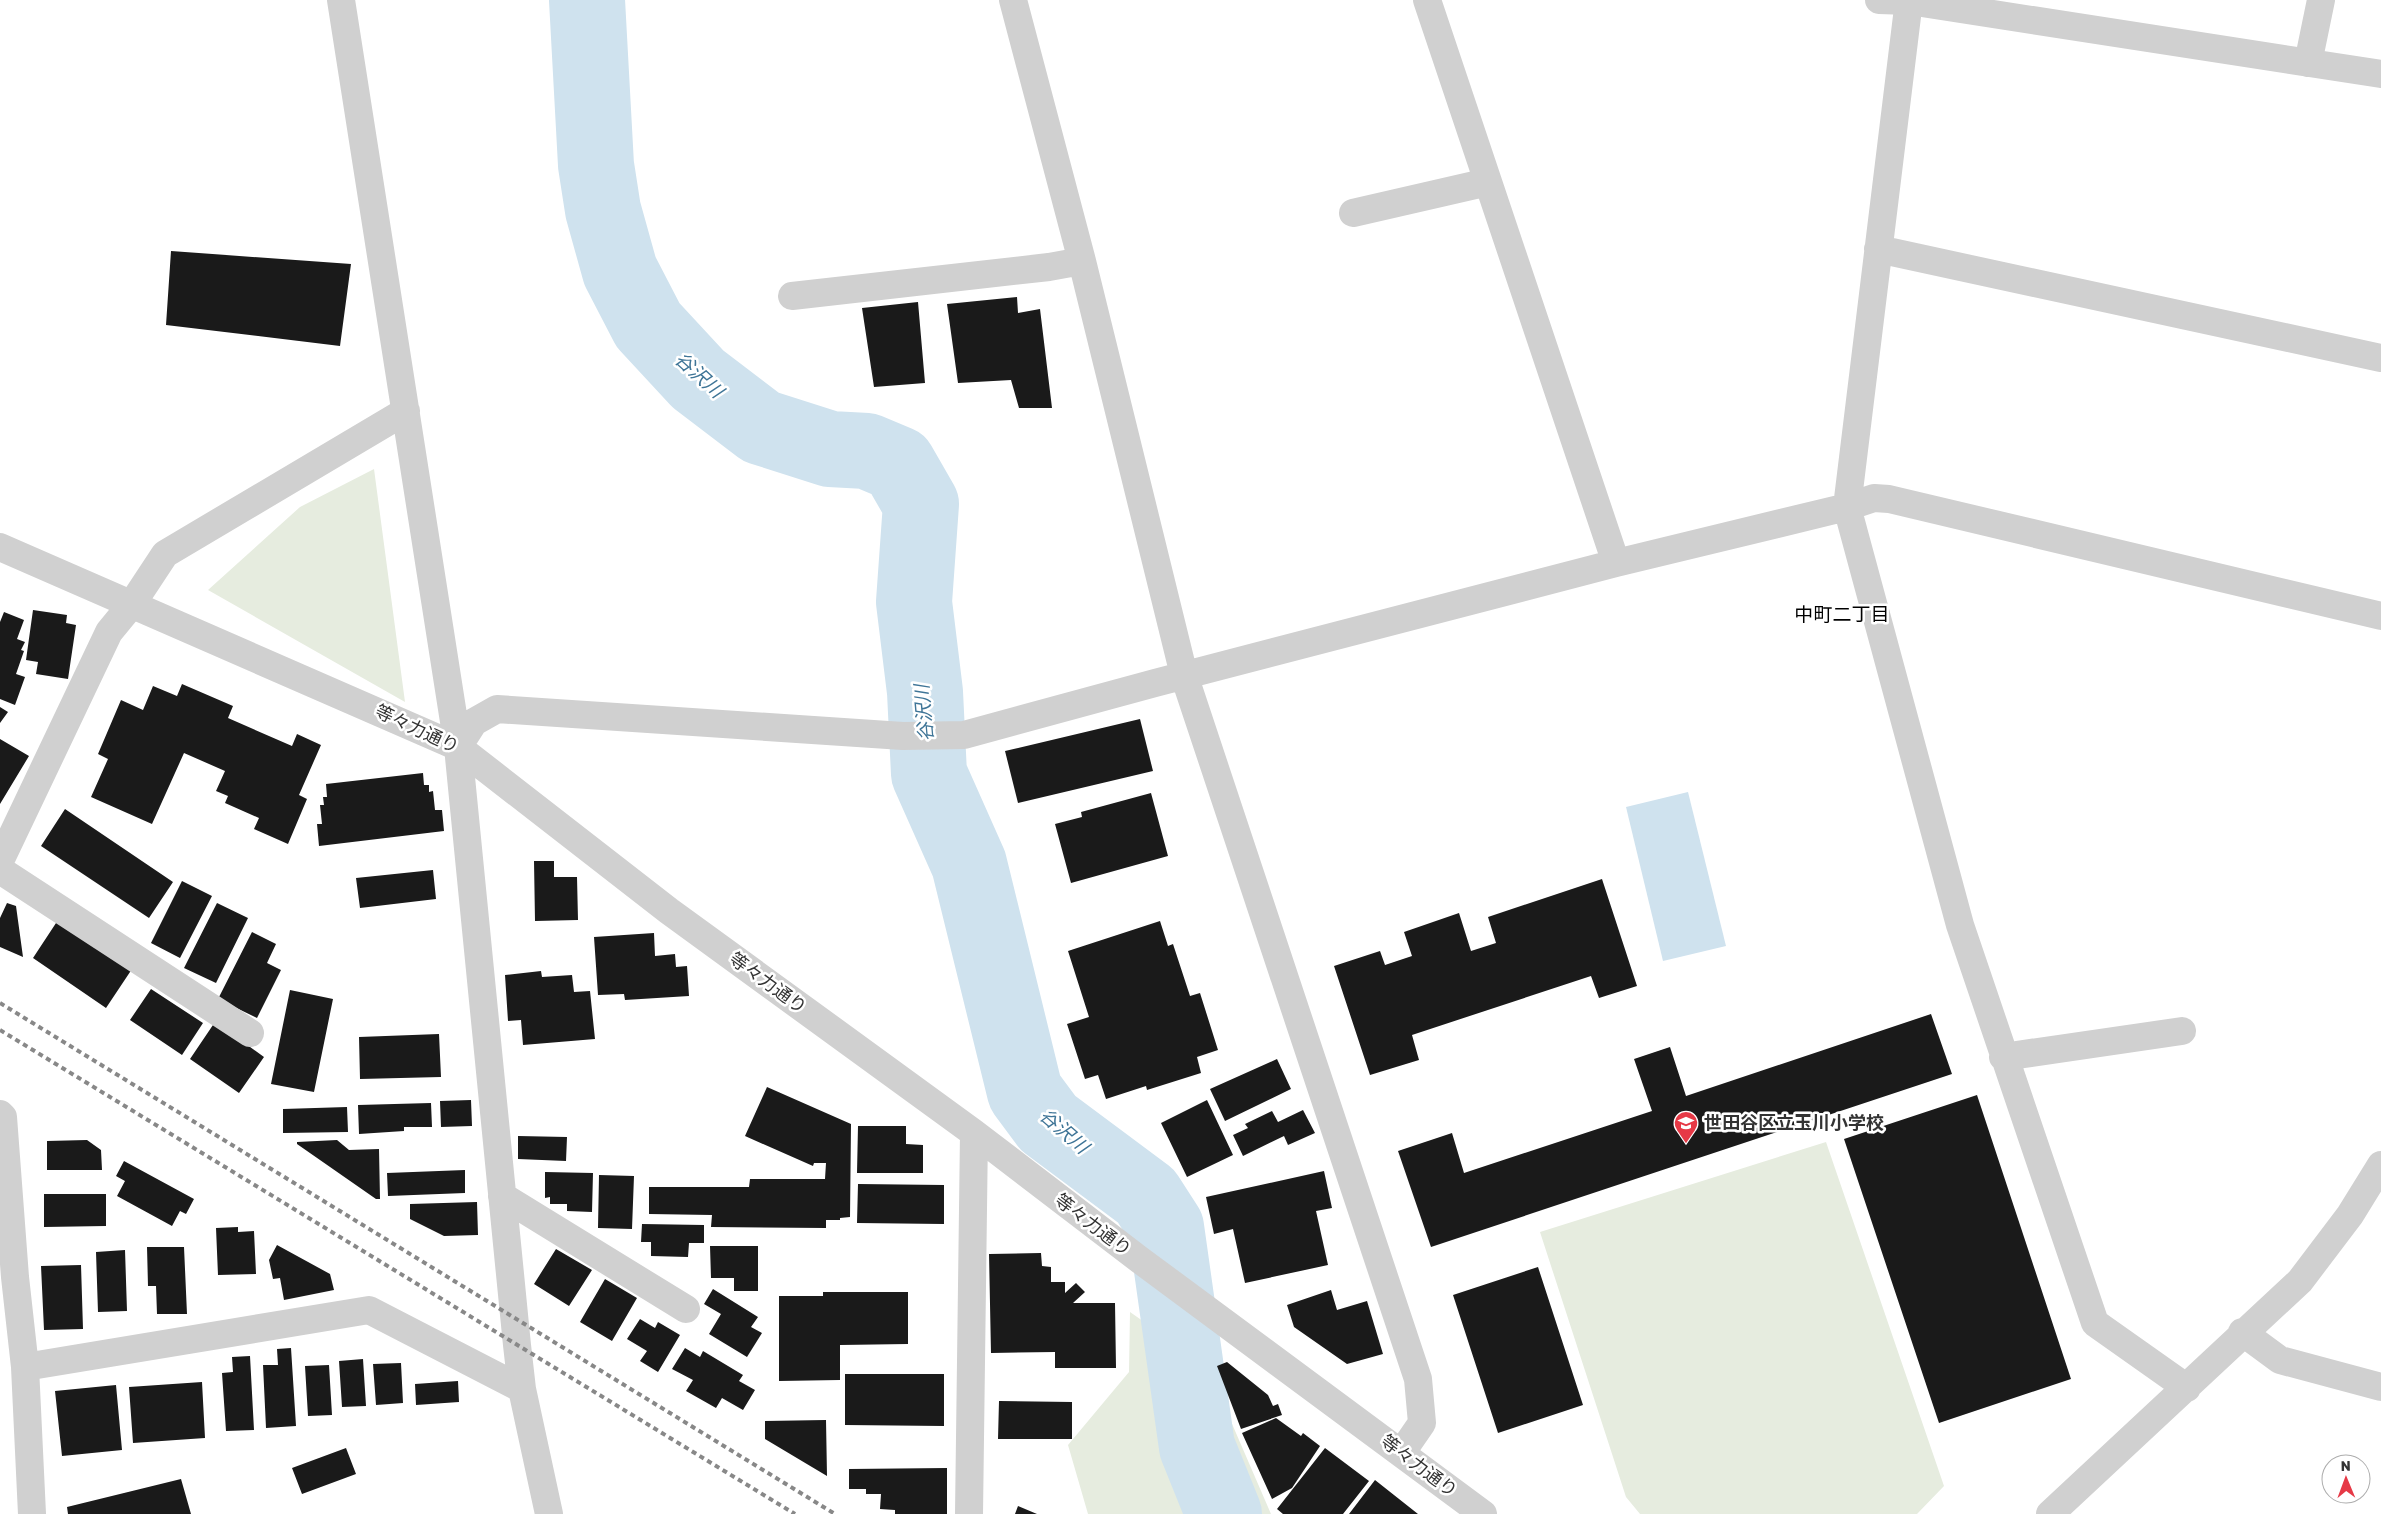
<svg xmlns="http://www.w3.org/2000/svg" width="2381" height="1514" font-family="Rubik,'Noto Sans JP',sans-serif">
	<rect width="100%" height="100%" fill="#fff"/>
	<path fill="#e6ecdf" d="M374,469l31,233 -197,-112 92,-83z
		M1826,1142l118,344 -27,28h-277l-14,-17 -86,-265z
		M1130,1312l77,54 64,148h-183l-20,-69 61,-73z"/>
	<path fill="#cfe2ee" d="M1688,792l38,154 -63,15 -37,-154z"/>
	<g fill="none" stroke-linecap="round" stroke-linejoin="round">
		<path stroke="#cfe2ee" stroke-width="76" d="M587,0l9,165 7,45 17,61 28,54 50,54 63,48 69,22 37,2 31,13 23,40 -7,98 11,90 4,82 40,90 56,228 23,31 98,73 20,31 31,220 27,67"/>
	</g>
	<path fill="#1a1a1a" d="M171,251l180,13 -11,82 -174,-21z
		M1017,297l1,16 22,-4 12,99h-33l-8,-28 -53,3 -11,-79z
		M918,302l7,81 -51,4 -12,-79z
		M33,610l34,5 -1,8 10,2 -8,54 -32,-5 2,-12 -12,-2z
		M4,612l20,8 -7,19 8,3 -4,8 3,1 -8,23 9,3 -10,28 -15,-6v-77z
		M182,684l51,22 -5,12 64,28 5,-12 24,11 -22,50 8,4 -19,45 -34,-15 5,-11 -34,-15 3,-7 -12,-5 9,-20 -41,-18 -32,71 -61,-27 17,-38 -10,-5 23,-54 22,10 10,-24 24,10z
		M0,707l8,5 -8,11z
		M1140,719l13,52 -135,32 -13,-52z
		M0,739l29,17 -29,48z
		M423,773l1,12h5v7l4,-1 2,19h7l2,21 -125,15 -2,-22h5l-2,-19h4l-1,-8h4l-1,-13z
		M1151,793l17,63 -97,27 -16,-59 27,-7 -1,-5z
		M65,809l108,73 -24,36 -108,-72z
		M534,861h20v16h23l1,43 -43,1z
		M433,870l3,29 -76,9 -4,-30z
		M1602,879l35,107 -38,12 -8,-22 -179,59 7,25 -49,15 -36,-109 46,-15 5,14 27,-9 -8,-24 55,-19 12,38 25,-8 -8,-26z
		M182,881l30,15 -32,62 -29,-15z
		M7,903l9,3 7,51 -23,-10v-29z
		M217,903l31,15 -32,65 -32,-15z
		M58,920l74,49 -26,39 -73,-50z
		M1160,921l8,25 5,-2 17,52 10,-3 18,57 -21,7 4,16 -54,17 -1,-4 -40,13 -8,-24 -13,4 -18,-55 22,-7 -21,-66z
		M252,932l24,12 -9,19 14,7 -24,48 -39,-19z
		M654,933l1,23 20,-2 1,13 11,-1 2,30 -64,4 -1,-6 -26,1 -4,-58z
		M541,971l1,6 30,-2 2,17 16,-1 5,48 -72,6 -2,-25 -13,1 -3,-46z
		M151,989l52,34 -21,32 -52,-35z
		M290,990l43,9 -19,93 -43,-8z
		M1931,1014l21,60 -521,173 -33,-96 54,-18 12,40 188,-62 -18,-52 36,-12 16,49z
		M215,1022l49,35 -25,36 -49,-34z
		M439,1034l2,43 -81,2 -1,-42z
		M1277,1059l14,30 -66,32 -15,-32z
		M767,1087l84,37 -1,93 -10,1v2h-14v8l-115,-1 1,-12 -63,-1v-27h100l1,-8h75l1,-16h-12l-1,3 -68,-30z
		M1977,1095l94,284 -132,44 -95,-284z
		M471,1100l1,26 -31,1 -1,-26z
		M1207,1100l26,55 -46,22 -26,-54z
		M431,1103l1,24h-28v4l-45,3 -1,-29z
		M347,1107l1,25 -65,1v-24z
		M1303,1110l12,23 -27,12 -4,-9 -41,20 -10,-21 15,-7 -3,-4 27,-13 6,11z
		M858,1126h48v18l17,1v28h-66z
		M518,1136l49,1 -1,24 -48,-2z
		M87,1140l14,10 1,20h-55v-29z
		M337,1140l12,10 30,-1 1,50h-4l-79,-55v-2z
		M124,1161l70,38 -8,15 -6,-3 -8,15 -55,-30 8,-15 -9,-5z
		M465,1170v23l-77,3 -1,-23z
		M1324,1171l8,37 -16,3 12,54 -83,18 -12,-54 -19,5 -8,-37z
		M545,1172l48,1 -1,39 -25,-1v-7h-17v-7l-5,1z
		M599,1175l35,1 -2,53 -34,-1z
		M858,1184l86,1v39l-87,-1z
		M44,1194h62v32l-62,1z
		M477,1202l1,33 -34,1 -34,-17v-15z
		M642,1224l62,1v18h-15l-1,14 -37,-1v-14h-10z
		M238,1227v5l16,-1 2,43 -38,1 -2,-47z
		M277,1245l53,29 4,16 -50,10 -4,-22 -7,1 -4,-19z
		M710,1246h48v45h-24v-13h-23z
		M147,1247h37l3,67h-30l-1,-28h-8z
		M556,1249l36,21 -23,36 -35,-22z
		M125,1250l2,61 -29,1 -2,-60z
		M1041,1253l1,13 9,1v15h14v11l11,-10 9,9 -12,11h42l1,65h-61v-16l-64,1 -2,-99z
		M81,1265l2,64 -39,1 -3,-64z
		M1538,1267l45,138 -85,28 -45,-138z
		M605,1279l32,19 -25,43 -32,-19z
		M713,1289l45,28 -7,10 11,6 -15,24 -38,-23 12,-20 -17,-10z
		M1331,1290l6,20 30,-9 16,53 -36,10 -53,-37 -7,-22z
		M823,1292h85v52l-68,1v35l-61,1v-85h44z
		M640,1319l15,9 3,-6 22,13 -22,37 -18,-11 7,-10 -20,-12z
		M291,1348l5,78 -30,2 -3,-63h15l-1,-16z
		M685,1348l15,9 3,-6 40,24 -4,6 16,9 -12,20 -21,-12 -6,10 -30,-17 7,-11 -21,-11z
		M250,1356l4,74 -28,1 -4,-58 11,-1 -1,-15z
		M363,1359l3,47 -24,1 -3,-46z
		M1227,1362l41,33 5,11 5,-2 4,11 -41,14 -24,-63z
		M401,1363l2,40 -27,2 -3,-41z
		M329,1365l3,50 -24,1 -3,-50z
		M845,1374h99v52l-99,-1z
		M458,1381l1,21 -43,3 -1,-21z
		M202,1382l3,56 -72,5 -4,-56z
		M116,1385l6,65 -60,6 -7,-65z
		M999,1401l73,1v37h-74z
		M1276,1418l25,18 2,-3 17,13 -28,42 -20,11 -30,-66z
		M826,1420l1,56 -62,-37v-18z
		M346,1448l10,26 -54,20 -10,-26z
		M1325,1448l44,33 -26,33h-60l-6,-5z
		M947,1468v46h-52v-4l-15,-1 1,-15h-15v-5h-17v-20z
		M181,1479l10,35h-123l-1,-7z
		M1375,1480l43,34h-69z
		M1018,1506l19,8h-22z"/>
	<g fill="none" stroke-linecap="round" stroke-linejoin="round">
		<path stroke="#d0d0d0" stroke-width="28" d="M341,0l117,747 59,598 5,44 27,125
			M1013,0l69,261 102,414 234,704 4,44 -20,29
			M1427,0l189,563
			M1879,0l30,1 472,73
			M1909,0l-62,507 113,418 135,398 92,65
			M2308,63l13,-63
			M1353,213l135,-31
			M1878,249l503,109
			M792,296l257,-29 33,-6
			M0,547l458,200 211,164 305,222 166,127 343,254
			M458,747l16,-25 23,-13 406,27 61,-1 191,-52 461,-120 231,-56 27,-9 15,1 492,117
			M0,861l109,-229 23,-28 33,-50 241,-143
			M0,870l250,163
			M2003,1057l179,-26
			M0,1114l3,3 12,160 10,90 7,147
			M502,1196l184,113
			M2242,1332l38,28 101,27
			M25,1367l344,-57 153,79
			M969,1514l5,-381
			M2050,1514l250,-233 50,-66 31,-50"/>
		<path stroke="#888" stroke-width="4" stroke-dasharray="5 4" stroke-linecap="butt" d="M0,1003l835,511
			M0,1030l795,484"/>
	</g>
	<defs>
		<g id="school-pin" transform="scale(1.25)"><path d="M0 17L-7.5 6A9.5 9.5 0 1 1 7.5 6Z" fill="#e63946" stroke="#fff"/><path d="M0-5L7-2L0 1L-7-2ZM-4 1L0 2.5L4 1V4Q0 6-4 4Z" fill="#fff"/></g>
	</defs>
	<g fill-rule="evenodd">
		<use href="#school-pin" x="1686" y="1123"/>
	</g>
	<g text-anchor="middle" dominant-baseline="central" stroke-width="5" stroke-linejoin="round" paint-order="stroke">
		<g font-size="18" fill="#333" stroke="#fff">
			<text transform="translate(417 729) rotate(25)">等々力通り</text>
			<text transform="translate(768 983) rotate(36)">等々力通り</text>
			<text transform="translate(1093 1225) rotate(37)">等々力通り</text>
			<text transform="translate(1419 1466) rotate(37)">等々力通り</text>
		</g>
		<g font-size="18" font-weight="bold" fill="#333" stroke="#fff" text-anchor="start">
			<text x="1704" y="1123">世田谷区立玉川小学校</text>
		</g>
		<g font-size="19" font-style="italic" fill="#3f7597" stroke="#fff">
			<text transform="translate(699 375) rotate(42)">谷沢川</text>
			<text transform="translate(924 713) rotate(-95)">谷沢川</text>
			<text transform="translate(1064 1131) rotate(41)">谷沢川</text>
		</g>
		<g font-size="19" fill="#000" stroke="#fff">
			<text x="1842" y="614">中町二丁目</text>
		</g>
	</g>
	<g transform="translate(2346 1479) rotate(359)"><circle r="24" fill="#ffffff" stroke="#adadad"/>
	<path d="M0-4L9 19L0 12L-9 19Z" fill="#e63946"/>
	<text y="-8" font-size="14" font-weight="bold" text-anchor="middle" fill="#333333">N</text>
	</g>
</svg>
